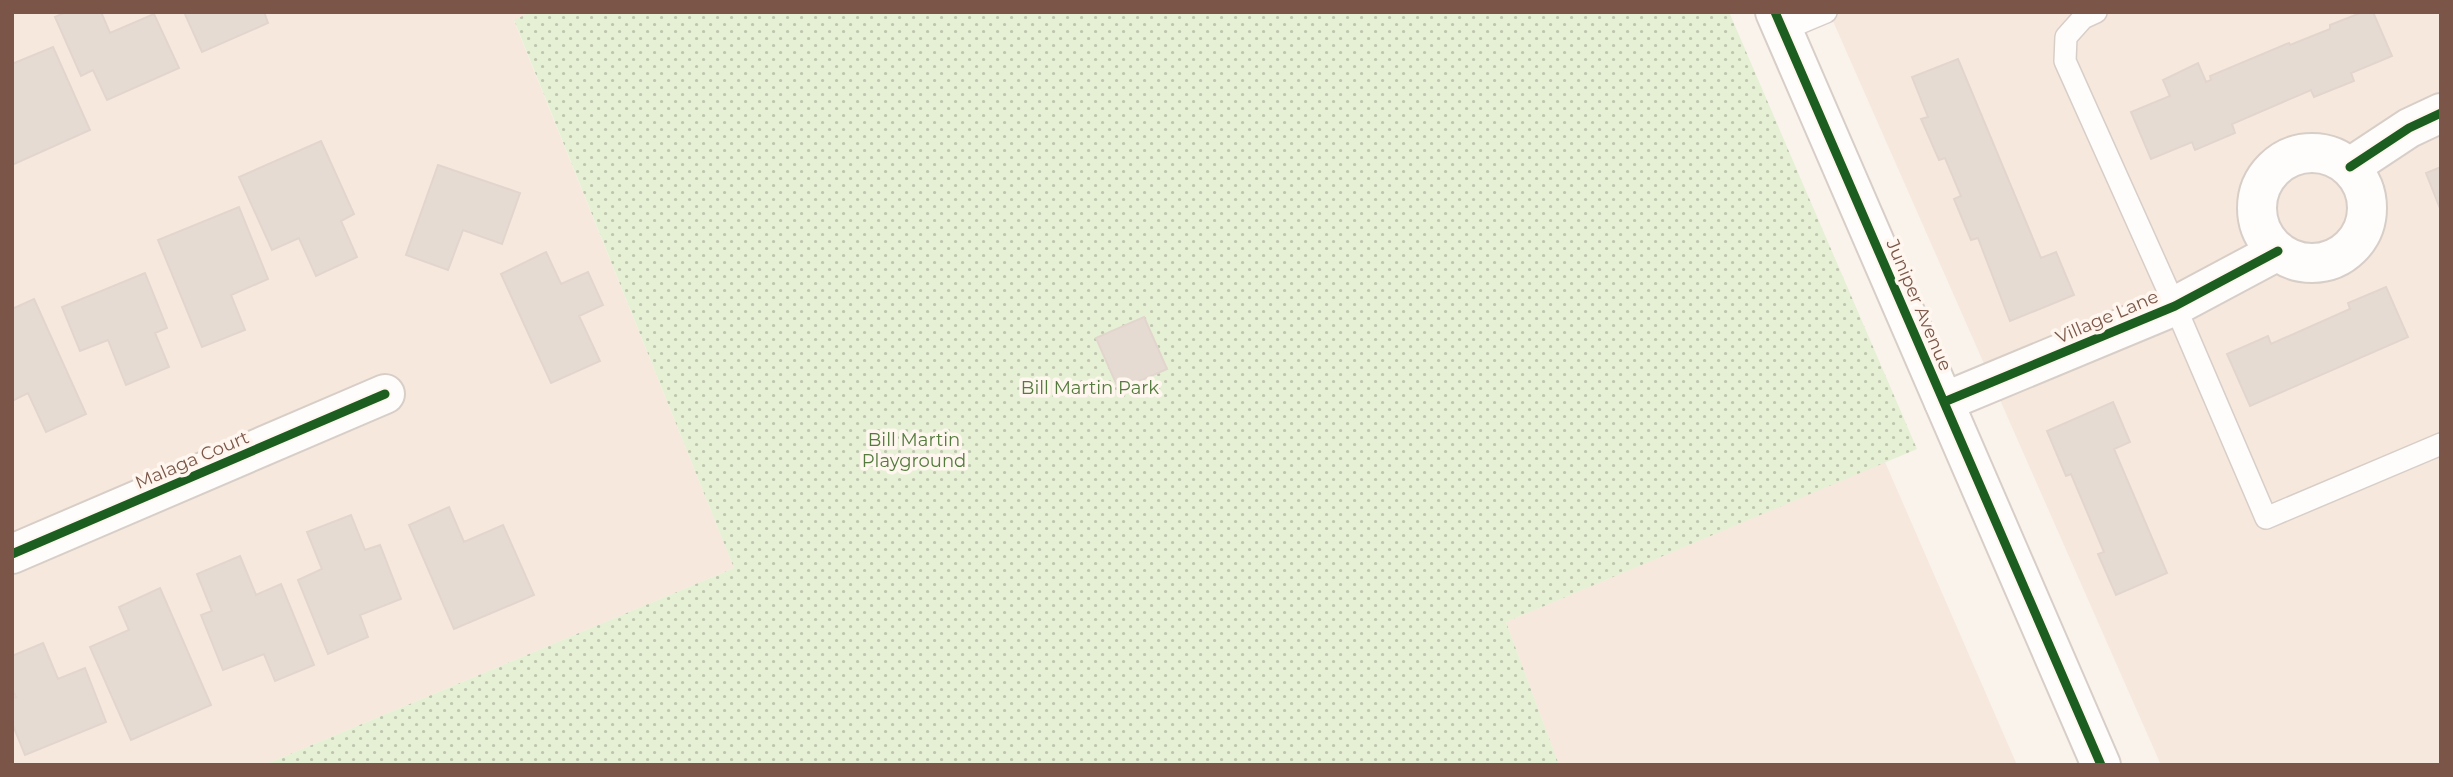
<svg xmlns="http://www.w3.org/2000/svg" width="2453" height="777" font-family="Montserrat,sans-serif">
	<defs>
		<pattern id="park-dots" width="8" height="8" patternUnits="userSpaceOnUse" patternTransform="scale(1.75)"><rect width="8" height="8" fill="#e6f0d5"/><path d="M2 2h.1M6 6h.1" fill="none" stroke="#bfc5af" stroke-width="1.8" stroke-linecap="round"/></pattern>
	</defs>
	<rect width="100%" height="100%" fill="#f9f3ec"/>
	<path fill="#f6e8dc" d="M12,12h519l-17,9 220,547 -470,197h-252z
		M1829,12h612v753h-280z
		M1885,462l132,303h-458l-53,-143z"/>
	<path fill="url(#park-dots)" d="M531,12h1198l188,437 -411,173 53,143h-1295l470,-197 -220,-548z"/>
	<path fill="#e6dbd3" stroke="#e2d5cd" stroke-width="2" d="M66,12h35l9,21 44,-19 25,54 -72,32 -14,-30 -12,6 -26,-59z
		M184,12h80l4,11 -66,29z
		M2363,12h10l19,44 -41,17 3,8 -40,16 -3,-7 -79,34 3,9 -40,17 -3,-8 -41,17 -20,-47 39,-16 -7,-16 35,-17 8,19 5,-2 -1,-4 79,-33 1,2 40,-16v-4z
		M53,47l37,83 -78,35v-101z
		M1958,59l83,199 15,-6 18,43 -64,26 -32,-83 -7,2 -17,-41 7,-3 -16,-38 -6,2 -18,-41 7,-2 -16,-40z
		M321,141l33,73 -13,7 16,36 -41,19 -17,-38 -27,12 -33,-73z
		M438,165l82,28 -18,51 -39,-14 -15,40 -42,-15z
		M2441,167v44l-15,-38z
		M239,207l29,72 -37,16 14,35 -43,17 -44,-107z
		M546,252l15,32 27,-12 15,33 -24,11 21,45 -49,22 -50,-109z
		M145,273l22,55 -12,5 14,34 -43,18 -18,-45 -28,11 -18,-44z
		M2386,287l22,50 -158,69 -23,-52 41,-18 3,8 79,-35 -2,-6z
		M34,299l52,115 -40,18 -18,-39 -16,8v-92z
		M1144,317l23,52 -48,21 -23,-52z
		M2113,402l17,40 -16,7 53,124 -51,22 -18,-41 6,-2 -33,-78 -5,2 -19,-45z
		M449,507l15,35 39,-17 31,70 -80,34 -45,-104z
		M351,515l14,35 15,-5 21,54 -41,16 8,22 -40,17 -30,-74 24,-11 -15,-37z
		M240,556l16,39 25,-11 33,81 -39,16 -11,-27 -41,16 -22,-55 11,-4 -15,-37z
		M160,588l51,117 -80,35 -41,-93 39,-17 -10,-23z
		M43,643l15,36 27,-11 21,54 -81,33 -13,-32v-25l4,-1 -4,-9v-32z"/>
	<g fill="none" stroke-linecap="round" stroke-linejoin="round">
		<g stroke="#d8cec8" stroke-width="24">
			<path id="service" d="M2096,12l-13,6 -17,19 -1,24 110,245 91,212 175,-74
				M1783,30l43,-18"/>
		</g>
		<g stroke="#d8cec8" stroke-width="42">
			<path id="minor" d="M2257 208a55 55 0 1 1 110 0a55 55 0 1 1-110 0Z
				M2350,167l59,-39 32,-15
				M1944,402l231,-96 103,-55
				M12,554l373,-160"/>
		</g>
		<g stroke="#d8cec8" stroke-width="42">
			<path id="tertiary" d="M1775,12l326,753"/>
		</g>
		<use href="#service" stroke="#fefdfc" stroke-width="21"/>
		<use href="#minor" stroke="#fefdfc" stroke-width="38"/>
		<use href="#tertiary" stroke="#fefdfc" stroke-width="38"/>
		<g stroke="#fff7ef" stroke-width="13">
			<path id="cycleway" d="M1775,12l326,753
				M2350,167l59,-39 32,-15
				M1944,402l231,-96 103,-55
				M12,554l373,-160"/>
		</g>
		<use href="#cycleway" stroke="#1b5e20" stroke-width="9"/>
	</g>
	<g text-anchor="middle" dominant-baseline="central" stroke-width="7" stroke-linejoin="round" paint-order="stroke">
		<g font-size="18" fill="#7b5648" stroke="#fff7ef">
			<text transform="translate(1919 305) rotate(67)">Juniper Avenue</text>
			<text transform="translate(2107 317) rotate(-23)">Village Lane</text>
			<text transform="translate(192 460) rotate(-23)">Malaga Court</text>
		</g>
		<g font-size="18" fill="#537b3c" stroke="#fff7ef">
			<text x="1090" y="388">Bill Martin Park</text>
			<text x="914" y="440">Bill Martin<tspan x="914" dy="21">Playground</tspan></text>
		</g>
	</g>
	<rect width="2453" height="777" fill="none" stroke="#7b5648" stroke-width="28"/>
</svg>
